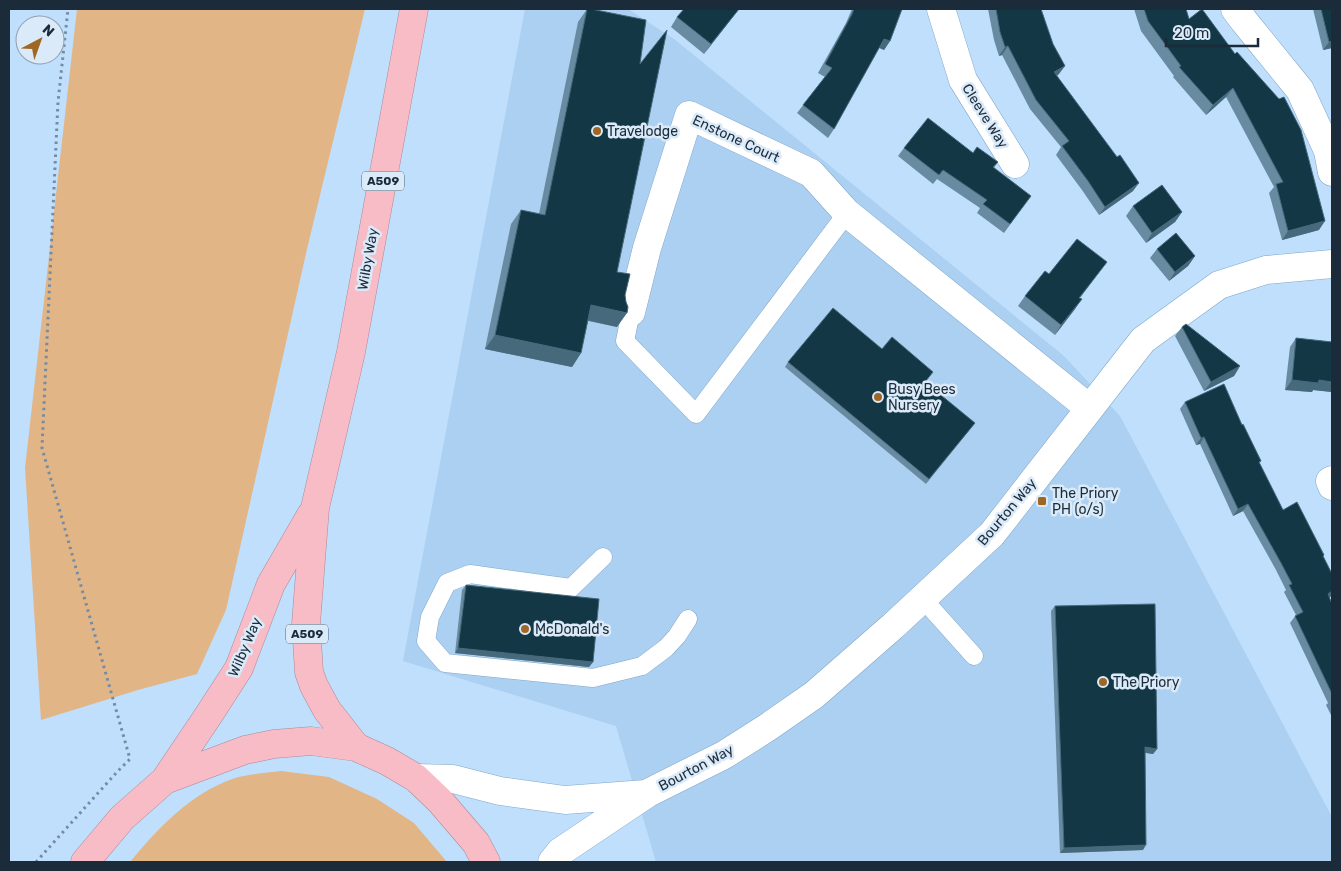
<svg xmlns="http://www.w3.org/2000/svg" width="1341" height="871" font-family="Rubik,sans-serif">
	<rect width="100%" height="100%" fill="#bfdffd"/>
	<path fill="#acd0f1" d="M525,9h103l46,30 390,317 56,60 212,401v45h-676l-40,-136 -213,-65z"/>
	<path fill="#e2b586" d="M77,9h288l-58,240 -81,361 -29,64 -59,16 -97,30 -16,-252z
		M281,771l48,6 48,22 37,24 33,39h-317c29,-35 61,-69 105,-84 14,-4 31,-5 46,-7z"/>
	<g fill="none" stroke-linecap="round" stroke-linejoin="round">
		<g stroke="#80a7ca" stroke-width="19">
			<path id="lane" d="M631,312l-6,29 71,73 151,-201
				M603,557l-32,31 -101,-14 -23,9 -17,34 -4,24 19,22 148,15 49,-12 24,-18 11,-12 11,-17
				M923,599l51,57"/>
		</g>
		<g stroke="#80a7ca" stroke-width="29">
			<path id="street" d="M941,9l22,71 52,84
				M1235,9l9,12 56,69 28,61 4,21
				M631,312l16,-64 42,-133 122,58 36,40 242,195
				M1332,480l-2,1 2,5
				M416,778l37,1 47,12 65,9 81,-6
				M552,862l8,-10 88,-59 76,-38 44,-28 46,-32 79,-69 99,-92 151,-194 76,-55 47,-15 66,-6"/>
		</g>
		<g stroke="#ab8995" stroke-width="29">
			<path id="highway" d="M356,747l-29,-37 -13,-24 -5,-14 -3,-48 9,-116 36,-156 63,-343
				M165,780l45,-67 29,-45 32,-84 40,-69
				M85,862l37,-44 43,-38 80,-30 29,-6 37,-3 45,6 31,14 29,17 24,23 36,42 10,19"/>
		</g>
		<path stroke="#748ca3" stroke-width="3" stroke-dasharray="2.5 4" stroke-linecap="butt" d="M36,862l81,-90 13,-13 -88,-311 16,-346 10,-93"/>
		<use href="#lane" stroke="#fff" stroke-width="18"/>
		<use href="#street" stroke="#fff" stroke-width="28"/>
		<use href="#highway" stroke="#f8bcc7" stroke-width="28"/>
	</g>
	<path fill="#698ba1" d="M587,9h4l49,55 -23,208v55l-29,-6 -7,32 -9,14 -87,-18 26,-125 10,-14 18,4 39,-192z
		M739,9l-35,45 -33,-27 6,-10z
		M852,9h50l-12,32 -6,9 -5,-2 -45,81 -6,9 -31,-25 28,-36 -7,-4 28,-50z
		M988,9h53l18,65 -2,2 76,115 -34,24 -17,-25 -26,-35 5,-8 -31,-38 -28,-54 -3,1 -5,-16z
		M1134,9h52l3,10 13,-10 117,221 -37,10 -13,-47 5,-6 -48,-90 -20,18 -33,-38 1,-1 -33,-45z
		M1313,9h19v39l-9,2z
		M904,148l69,5 25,9 -4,6 31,36 -21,29 -27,-20 3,-5 -43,-29 -4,5 -35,-28z
		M1133,206l49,6 -7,10 -29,21 -20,-27z
		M1157,249l38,7 -7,10 -19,15 -19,-23z
		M1107,262l-27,36 -5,11 -20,26 -37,-29 7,-10 24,-22z
		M1182,327l58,39 -6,10 -30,15 -29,-55z
		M1296,338l36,4v50l-19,-2 -1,2 -27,-2 5,-43z
		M882,349l44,33 45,46 -45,56 -141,-117 3,-5z
		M1185,402l57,23 19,36 -2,2 24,47 41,45 -1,1 9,18v22l-3,1 3,7v113l-6,-12 2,-2 -38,-80 6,-8 -12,-23 2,-2 -10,-20 -33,-59 -10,5 -33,-72 -4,1 -16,-36z
		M466,585l127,77 -4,5 -134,-14 7,-63z
		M1055,606l102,143 -4,5 -8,-1 -2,97 -83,3 -9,-242z"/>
	<path fill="#47697c" d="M739,9l-35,45 7,-10z
		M884,39l6,2 -6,9 -6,-3z
		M1332,41v7l-9,2 6,-8z
		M1008,46l-6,9 -3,1 6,-9z
		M1065,66l-6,8 -11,7 6,-9z
		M1233,88l-7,9 -20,18 7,-10z
		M1139,183l-6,8 -34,24 6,-8z
		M1182,212l-7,10 -29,21 6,-10z
		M1325,221l-6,9 -37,10 6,-9z
		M1195,256l-7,10 -19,15 6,-9z
		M1082,299l-7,10 -20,26 6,-10z
		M591,305l36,8 -10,14 -35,-8z
		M495,335l86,18 -9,14 -87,-18z
		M1240,366l-6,10 -30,15 7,-9z
		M1292,380h27l13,2v10l-19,-2 -1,2 -27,-2z
		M1204,437l-4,7 -4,1 5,-7z
		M1248,504l-5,7 -10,5 5,-7z
		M1332,591v5l-9,5 5,-7z
		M458,648l135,14 -4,5 -134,-14z
		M1145,747l12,2 -4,5 -11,-2z
		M1146,845l-3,5 -83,3 4,-5z"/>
	<path fill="#133745" stroke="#47697c" d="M587,9h4l55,11 -6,44 27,-34 -50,242 13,2 -5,21 1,7 2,5 -1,6 -36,-8 -10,48 -86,-18 26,-125 24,5z
		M684,9h55l-28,35 -34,-27z
		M854,9h48l-12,32 -6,-2 -50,90 -31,-24 29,-37 -7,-4 27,-50z
		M996,9h45l12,35 12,22 -11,6 63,85 3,-2 19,28 -34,24 -17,-26 -26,-35 7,-5 -33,-41 -28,-54 -3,1 -5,-15z
		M1144,9h42l3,10 13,-10 33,45 2,-2 42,47 5,-2 17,33 24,91 -37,10 -12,-47 7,-2 -50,-94 -20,17 -34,-38 2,-1 -33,-45z
		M1321,9h11v32l-3,1z
		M928,118l45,35 4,-6 21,15 -5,5 38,29 -21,28 -27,-20 4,-4 -44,-30 -4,5 -35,-27z
		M1162,185l20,27 -30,21 -19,-27z
		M1176,233l19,23 -20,16 -18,-23z
		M1077,239l30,23 -28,36 3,1 -21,26 -36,-29 20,-25 4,3z
		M833,308l49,41 10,-12 41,35 -8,10 50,41 -46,56 -141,-117z
		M1186,324l54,42 -29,16 -29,-55z
		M1296,338l36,4v40l-13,-2 -1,3 -26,-3z
		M1224,384l18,41 1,-1 18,37 -2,1 24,48 14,-8 27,53 -1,1 9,18v17l-4,3 4,10v90l-37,-78 8,-4 -14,-27 3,-1 -11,-21 -33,-59 -10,5 -34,-72 -3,1 -16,-36z
		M466,585l133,14 -6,63 -135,-14z
		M1155,604l2,145 -12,-2 1,98 -82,3 -9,-242z"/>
	<g fill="#9f6723" stroke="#daeaf9" stroke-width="2">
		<circle cx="597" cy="131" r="5"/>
		<circle cx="878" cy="397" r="5"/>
		<rect x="1037" y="496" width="10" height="10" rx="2.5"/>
		<circle cx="525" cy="629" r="5"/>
		<circle cx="1103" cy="682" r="5"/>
	</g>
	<g text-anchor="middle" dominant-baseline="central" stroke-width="5" stroke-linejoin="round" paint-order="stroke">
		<g fill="#daeaf9" stroke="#546473" stroke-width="1">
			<rect x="362" y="171.5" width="42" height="19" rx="4"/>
			<rect x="286" y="624.5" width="42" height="19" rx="4"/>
		</g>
		<g font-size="12" font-weight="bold" fill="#1b2b39">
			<text x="383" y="181">A509</text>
			<text x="307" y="634">A509</text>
		</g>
		<g font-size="14" fill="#1b2b39" stroke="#daeaf9">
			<text transform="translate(985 116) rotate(58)">Cleeve Way</text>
			<text transform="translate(736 139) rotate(25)">Enstone Court</text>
			<text transform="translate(368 259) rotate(-80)">Wilby Way</text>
			<text transform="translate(1007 512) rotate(-50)">Bourton Way</text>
			<text transform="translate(245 647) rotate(-67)">Wilby Way</text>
			<text transform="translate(696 768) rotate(-28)">Bourton Way</text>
		</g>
		<g font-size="14" fill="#1b2b39" stroke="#daeaf9" text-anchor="start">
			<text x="607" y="131">Travelodge</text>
			<text x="888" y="389">Busy Bees<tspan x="888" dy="16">Nursery</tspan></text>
			<text x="1052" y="493">The Priory<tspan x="1052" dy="16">PH (o/s)</tspan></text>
			<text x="535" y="629">McDonald's</text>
			<text x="1113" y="682">The Priory</text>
		</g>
	</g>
	<rect width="1341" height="871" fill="none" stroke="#1b2b39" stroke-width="20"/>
	<g transform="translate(40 40) rotate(41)"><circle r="24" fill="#daeaf9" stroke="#8e9eac"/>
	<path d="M0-4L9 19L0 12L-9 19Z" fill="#9f6723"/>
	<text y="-8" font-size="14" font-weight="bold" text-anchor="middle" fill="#1b2b39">N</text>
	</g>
	<path d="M1166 38v8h92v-8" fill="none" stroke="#1b2b39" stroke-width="2.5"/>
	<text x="1174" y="38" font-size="15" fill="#1b2b39" stroke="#daeaf9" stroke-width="4" paint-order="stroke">20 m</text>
</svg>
